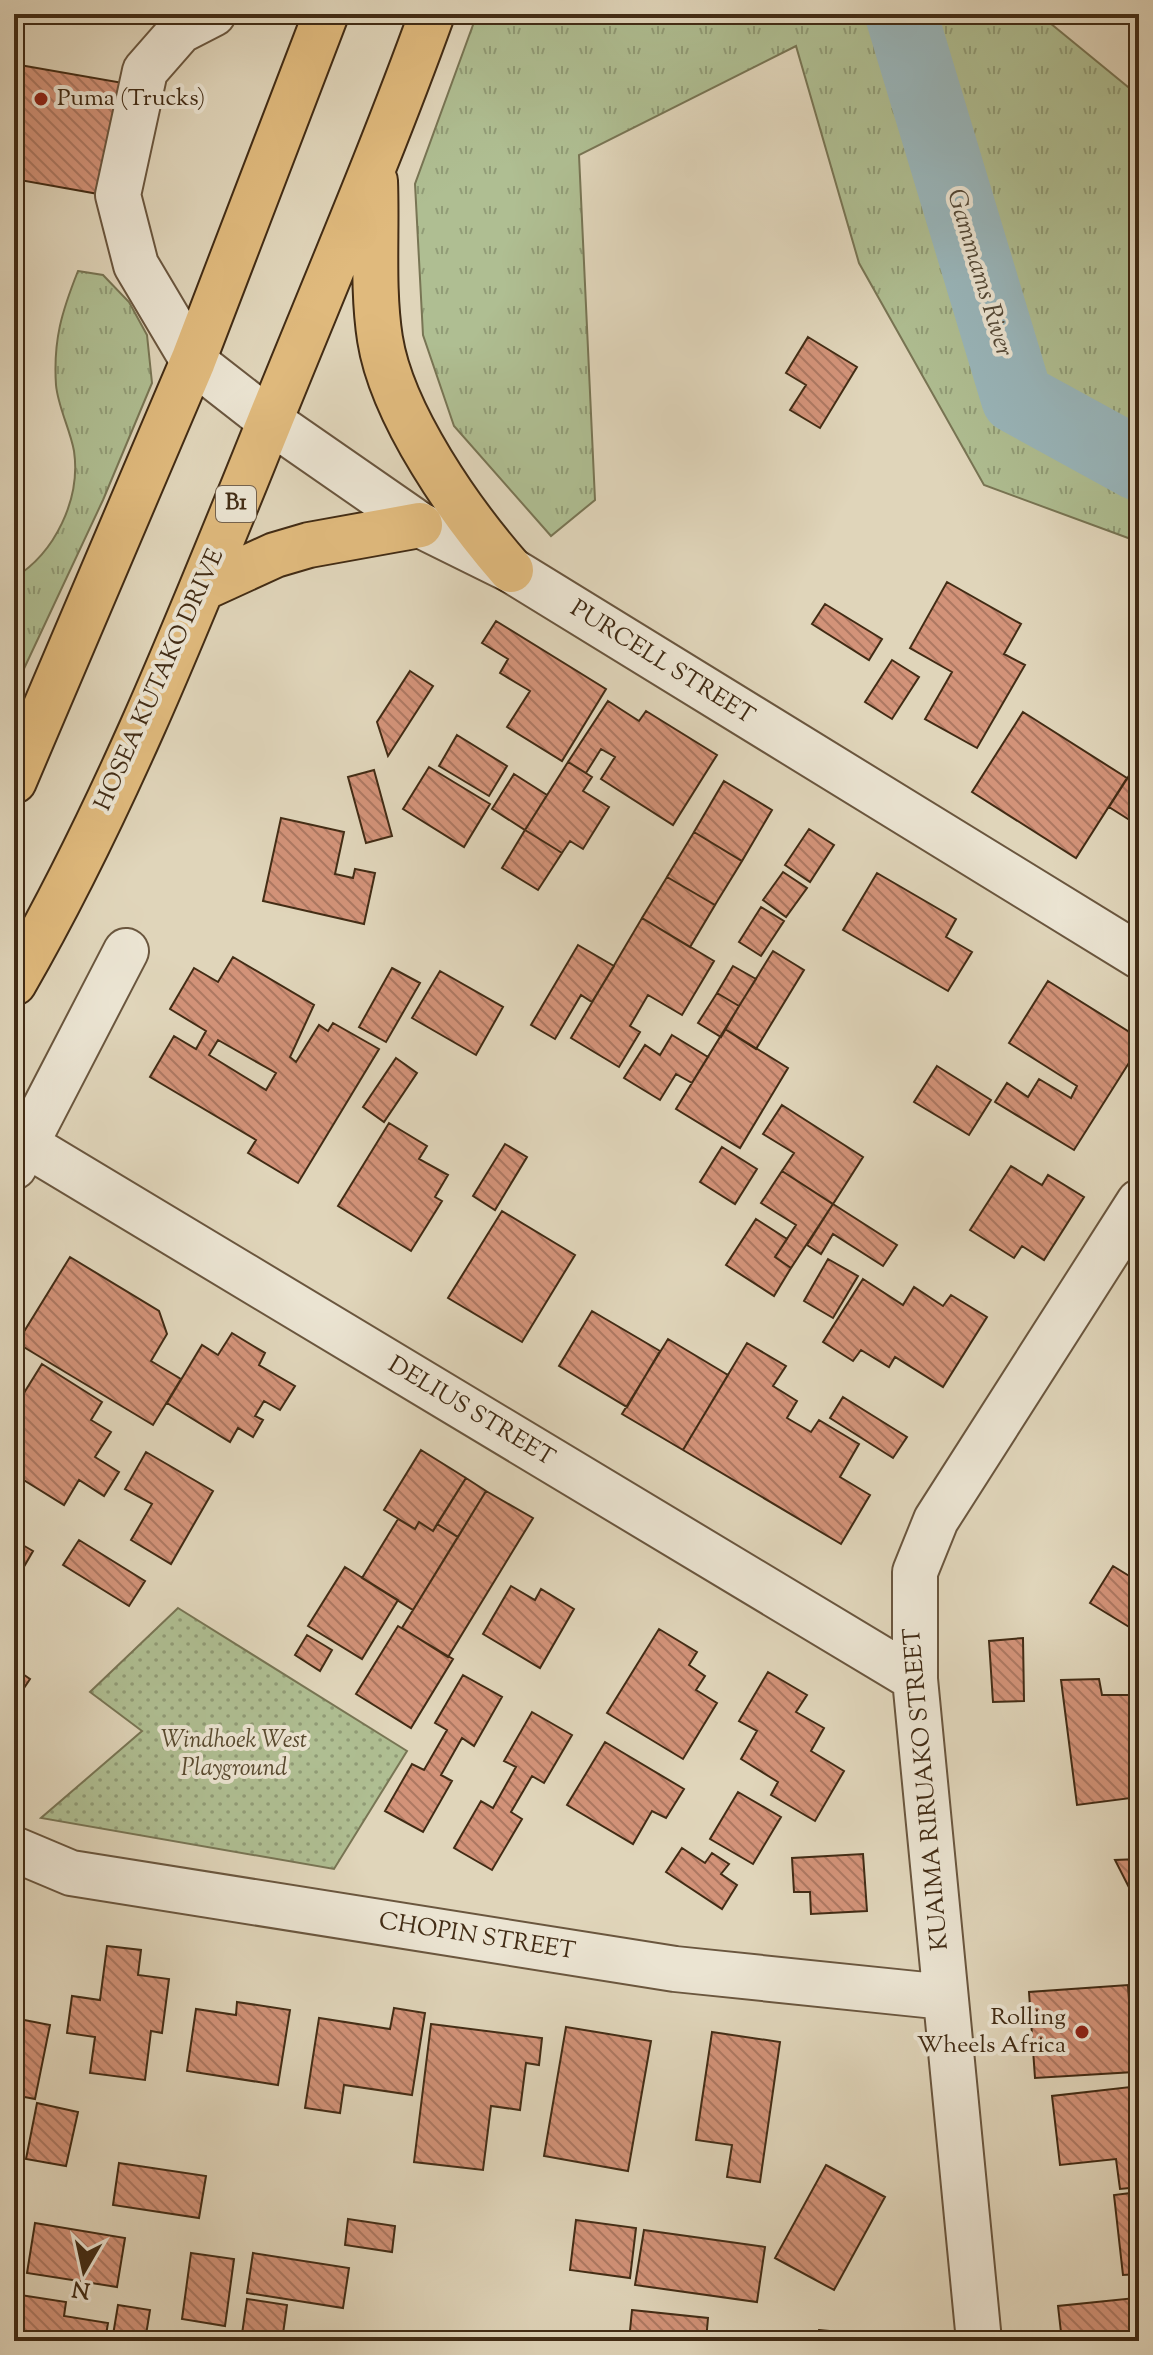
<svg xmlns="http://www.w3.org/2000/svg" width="1153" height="2355" font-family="'Sorts Mill Goudy',serif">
	<defs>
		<pattern id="grass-tufts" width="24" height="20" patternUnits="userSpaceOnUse" patternTransform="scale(2)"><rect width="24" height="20" fill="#afbe92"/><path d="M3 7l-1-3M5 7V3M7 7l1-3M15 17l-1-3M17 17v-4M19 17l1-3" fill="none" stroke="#909b76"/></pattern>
		<pattern id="park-dots" width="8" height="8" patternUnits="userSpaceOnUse" patternTransform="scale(2)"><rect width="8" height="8" fill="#afbe92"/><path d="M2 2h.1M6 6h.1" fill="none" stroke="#909b76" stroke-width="1.8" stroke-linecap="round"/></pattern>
		<pattern id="building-back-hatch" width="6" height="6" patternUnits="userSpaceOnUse" patternTransform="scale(2)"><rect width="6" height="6" fill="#d39379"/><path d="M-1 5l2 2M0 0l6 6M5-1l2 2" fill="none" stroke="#ad7862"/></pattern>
	</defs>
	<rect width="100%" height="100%" fill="#e0d5ba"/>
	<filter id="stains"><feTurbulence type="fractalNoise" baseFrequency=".0025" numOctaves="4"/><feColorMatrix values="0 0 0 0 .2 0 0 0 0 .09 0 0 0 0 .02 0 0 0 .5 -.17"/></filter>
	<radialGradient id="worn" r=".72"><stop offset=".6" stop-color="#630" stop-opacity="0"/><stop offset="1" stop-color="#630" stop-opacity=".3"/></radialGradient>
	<path fill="url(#grass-tufts)" stroke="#787554" stroke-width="2" d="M477,14h562l100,82v446l-155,-57 -125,-222 -63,-217 -217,109 16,345 -44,36 -97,-110 -31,-91 -8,-151z
		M78,271l25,4 26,27 18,33 5,48 -49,117 -89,190v-112c41,-25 67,-79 60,-127 -4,-22 -16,-44 -18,-66 -3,-45 6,-74 22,-114z"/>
	<path fill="url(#park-dots)" stroke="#787554" stroke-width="2" d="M178,1608l229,143 -73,118 -293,-51 101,-87 -52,-39z"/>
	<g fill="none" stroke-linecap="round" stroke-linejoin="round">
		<path stroke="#99b6bb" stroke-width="72" d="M901,14l116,384 122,67"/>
	</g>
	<path fill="url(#building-back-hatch)" stroke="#422c15" stroke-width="2" fill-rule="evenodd" d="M14,14h8l-8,46z
		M14,64l109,19 -19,112 -90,-16z
		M808,337l49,30 -37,61 -30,-18 16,-25 -20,-12z
		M947,582l74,42 -17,30 21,11 -48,83 -52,-29 27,-47 -42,-24z
		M825,604l57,35 -13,21 -57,-36z
		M496,621l110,68 -44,72 -55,-34 23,-36 -30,-18 8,-14 -26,-16z
		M892,660l27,17 -27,42 -27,-17z
		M410,671l23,15 -45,70 -11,-34z
		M608,701l31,20 7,-10 71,44 -44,70 -72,-46 14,-22 -14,-8 -15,24 -18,-11z
		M1023,712l104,66 -51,80 -104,-66z
		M457,735l50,31 -18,30 -50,-30z
		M568,762l24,15 -9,14 26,16 -26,42 -13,-8 -8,12 -37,-23z
		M429,767l61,37 -26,43 -61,-38z
		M374,770l18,66 -26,7 -18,-66z
		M1132,771l7,5v50l-30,-19z
		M514,774l33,21 -22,35 -33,-21z
		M724,781l48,29 -30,51 -48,-29z
		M281,818l63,14 -9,42 18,4 2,-9 20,4 -11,51 -101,-23z
		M809,829l25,16 -24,37 -25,-17z
		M525,830l37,23 -24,37 -36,-22z
		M694,832l48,29 -27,44 -48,-28z
		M783,872l24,16 -21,29 -23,-17z
		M877,873l79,46 -10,18 26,15 -24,39 -105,-61z
		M667,877l48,28 -25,42 -48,-29z
		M761,907l23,14 -23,35 -22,-14z
		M642,918l72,43 -32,54 -34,-20 -18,31 10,6 -21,35 -48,-29z
		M578,945l36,21 -22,36 -11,-7 -26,44 -24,-14z
		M773,951l31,19 -48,79 -31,-20z
		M233,957l81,48 -24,52 6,5 23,-37 9,6 5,-8 46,26 -81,134 -50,-30 8,-13 -106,-63 24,-41 22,13 10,-18 -36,-22 24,-41 24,14zM218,1040l58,33 -10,17 -57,-35z
		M733,966l23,13 -17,27 -22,-13z
		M392,968l28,15 -34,59 -27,-15z
		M440,971l63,36 -27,48 -64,-37z
		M1048,981l91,57v9l-65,103 -79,-48 12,-19 21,14 11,-18 32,19 6,-12 -68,-43z
		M717,993l22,13 -18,31 -23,-14z
		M725,1029l63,39 -48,80 -64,-39z
		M672,1035l36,22 -16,26 -16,-9 -16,26 -36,-22 21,-33 15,10z
		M396,1058l21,15 -33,49 -21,-15z
		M937,1066l54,34 -22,35 -55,-33z
		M782,1105l81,52 -30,47 -51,-33 12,-18 -31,-19z
		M389,1123l38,23 -8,13 29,16 -13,22 7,4 -31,50 -73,-45z
		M505,1144l22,13 -32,53 -22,-14z
		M722,1147l35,22 -22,35 -35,-22z
		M1011,1166l31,19 6,-10 36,22 -40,63 -22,-14 -8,12 -44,-28z
		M782,1171l51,33 -42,64 -16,-11 21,-32 -35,-22z
		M833,1204l64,41 -14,21 -50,-32 -12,20 -14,-9z
		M502,1211l73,44 -53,87 -74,-44z
		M756,1219l31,20 -12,18 16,11 -17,28 -48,-31z
		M70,1257l89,54 8,23 -16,27 30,18 -28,46 -136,-82z
		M828,1259l30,17 -25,42 -29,-17z
		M863,1279l40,26 11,-18 29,19 8,-11 36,22 -44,70 -48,-30 -6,10 -28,-17 -8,11 -30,-19z
		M592,1311l68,40 -33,56 -68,-41z
		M232,1333l33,20 -6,12 36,21 -15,24 -16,-9 -9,15 8,4 -10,17 -15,-9 -8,14 -63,-39 35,-58 16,10z
		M668,1339l60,36 -45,75 -61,-36z
		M747,1343l39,23 -13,20 24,15 -10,17 24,14 8,-12 40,24 -19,33 30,18 -29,49 -158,-94z
		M42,1364l60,38 -11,18 20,12 -16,25 24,15 -15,24 -25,-16 -15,25 -50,-31v-65z
		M843,1397l64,40 -14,21 -63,-40z
		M421,1450l45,28 -33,53 -14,-9 -4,7 -31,-19z
		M146,1452l67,39 -42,73 -40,-24 21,-36 -27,-15z
		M466,1478l20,13 -28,46 -21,-13z
		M486,1491l47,27 -85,139 -46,-29z
		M398,1519l17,10 4,-7 14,9 4,-7 21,13 -45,73 -51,-32z
		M14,1540l19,11 -19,33z
		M79,1540l66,41 -16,25 -66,-41z
		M1113,1566l26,16v51l-49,-30z
		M345,1567l53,33 -36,59 -54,-33z
		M511,1586l24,14 6,-11 33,20 -34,59 -57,-34z
		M398,1626l55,33 -42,69 -55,-34z
		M659,1629l38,23 -8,13 16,11 -9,14 21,13 -34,56 -76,-46z
		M307,1635l25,15 -12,21 -25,-16z
		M1023,1638l1,63 -31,1 -4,-61z
		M14,1668l16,11 -16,24z
		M768,1672l39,23 -11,17 28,16 -13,23 33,20 -29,50 -44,-26 7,-13 -37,-23 16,-28 -18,-10z
		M463,1675l39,22 -28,49 -12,-8 -21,37 11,6 -29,51 -38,-21 27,-47 12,6 23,-40 -12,-7z
		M1099,1679l3,16h29l8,102 -62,8 -16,-125z
		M532,1712l40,23 -28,48 -12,-7 -21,36 11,7 -30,51 -38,-22 27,-47 12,7 23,-41 -12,-6z
		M605,1742l79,47 -18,29 -14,-7 -19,33 -66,-39z
		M738,1792l43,25 -28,47 -43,-25z
		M682,1848l23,15 7,-10 17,11 -8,10 16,11 -15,24 -56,-37z
		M863,1854l4,57 -56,3 -1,-22h-16l-2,-34z
		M1139,1859v48l-24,-47z
		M107,1946l34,4 -3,25 31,4 -7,54 -11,-2 -6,49 -55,-7 5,-36 -28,-4 5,-37 28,4z
		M1128,1985l6,87 -99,6 -6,-86z
		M237,2002l53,8 -12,75 -91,-14 9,-62 40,6z
		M394,2008l31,5 -13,82 -68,-10 -4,28 -35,-5 14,-90 71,11z
		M14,2018l36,7 -15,74 -21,-4z
		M431,2024l111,14 -3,27 -13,-2 -6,47 -29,-4 -8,64 -69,-8z
		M566,2027l85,14 -23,130 -84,-15z
		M712,2032l68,10 -20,140 -33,-5 5,-32 -36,-5z
		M1139,2086v101l-19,2 -4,-30 -56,6 -8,-69z
		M37,2103l41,9 -12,54 -40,-7z
		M119,2163l87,13 -7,42 -86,-13z
		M826,2165l59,32 -51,93 -59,-32z
		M1139,2192v82l-16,1 -9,-80z
		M348,2219l47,7 -3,26 -47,-7z
		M576,2220l60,8 -6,50 -60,-8z
		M35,2223l90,15 -8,49 -90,-14z
		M644,2230l121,17 -8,55 -122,-17z
		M191,2253l43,6 -9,67 -43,-7z
		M253,2253l96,15 -6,40 -96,-15z
		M14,2294l52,8 -2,14 44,7 -3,18h-91z
		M1135,2298l4,43h-77l-4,-35z
		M247,2299l40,6 -5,36h-41z
		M118,2305l32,5 -5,31h-33z
		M632,2310l76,8 -2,23h-77z
		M819,2330l31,3 -1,8h-32z"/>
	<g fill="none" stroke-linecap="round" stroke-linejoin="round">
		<g stroke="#6a563e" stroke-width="48">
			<path id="minor" d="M213,14l-33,17 -35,40 -27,124 18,70 57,96 77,60 150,104 91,45 628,386
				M27,1145l888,534
				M14,1167l112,-216
				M14,1849l57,24 604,96 270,28
				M979,2341l-64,-662v-107l21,-52 203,-318"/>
		</g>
		<g stroke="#422c15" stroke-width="48">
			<path id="major" d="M375,181c2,51 -3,107 5,158 12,76 81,174 131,231
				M203,588l72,-33 34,-10 111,-20
				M14,781l179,-420 133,-347
				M14,983c102,-177 178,-370 255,-560 55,-136 113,-271 163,-409"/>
		</g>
		<use href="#minor" stroke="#ebe4d2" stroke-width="44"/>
		<use href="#major" stroke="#e0ba7d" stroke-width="44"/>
	</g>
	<g fill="#8f2418" stroke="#ebe4d2" stroke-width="3">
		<circle cx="41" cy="99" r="8"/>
		<circle cx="1082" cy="2032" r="8"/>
	</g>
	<g text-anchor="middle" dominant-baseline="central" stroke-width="8" stroke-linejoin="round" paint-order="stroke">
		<rect fill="#ebe4d2" stroke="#75634e" stroke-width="2" x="216" y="486" width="40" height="36" rx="6"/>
		<g font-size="22" font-weight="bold" fill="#422c15">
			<text x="236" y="504">B1</text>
		</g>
		<g font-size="24" fill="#422c15" stroke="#ebe4d2" text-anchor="start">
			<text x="57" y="99">Puma (Trucks)</text>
			<text x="1066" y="2018" text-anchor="end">Rolling<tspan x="1066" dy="28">Wheels Africa</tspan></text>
		</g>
		<g font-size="24" fill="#422c15" stroke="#ebe4d2">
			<text transform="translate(662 663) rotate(32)">PURCELL STREET</text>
			<text transform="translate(160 680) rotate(-66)">HOSEA KUTAKO DRIVE</text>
			<text transform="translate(471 1412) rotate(31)">DELIUS STREET</text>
			<text transform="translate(927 1789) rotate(-95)">KUAIMA RIRUAKO STREET</text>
			<text transform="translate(477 1937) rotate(9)">CHOPIN STREET</text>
		</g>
		<g font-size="24" font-style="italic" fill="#58492e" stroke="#ebe4d2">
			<text x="234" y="1741">Windhoek West<tspan x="234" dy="28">Playground</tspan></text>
		</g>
		<g font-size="26" font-style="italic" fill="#534836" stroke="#ebe4d2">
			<text transform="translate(979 273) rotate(73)">Gammams River</text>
		</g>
	</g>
	<rect width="1153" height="2355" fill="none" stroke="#e0d5ba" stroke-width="48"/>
	<rect x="16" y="16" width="1121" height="2323" fill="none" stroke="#422c15" stroke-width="4"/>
	<rect x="24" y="24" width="1105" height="2307" fill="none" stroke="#422c15" stroke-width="2"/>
	<g transform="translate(84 2271) rotate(189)" stroke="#ebe4d2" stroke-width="6" paint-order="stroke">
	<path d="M0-6L14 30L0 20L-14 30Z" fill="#422c15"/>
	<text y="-12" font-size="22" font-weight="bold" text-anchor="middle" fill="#422c15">N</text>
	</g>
	<rect width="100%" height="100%" filter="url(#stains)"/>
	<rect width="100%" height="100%" fill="url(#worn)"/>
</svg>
